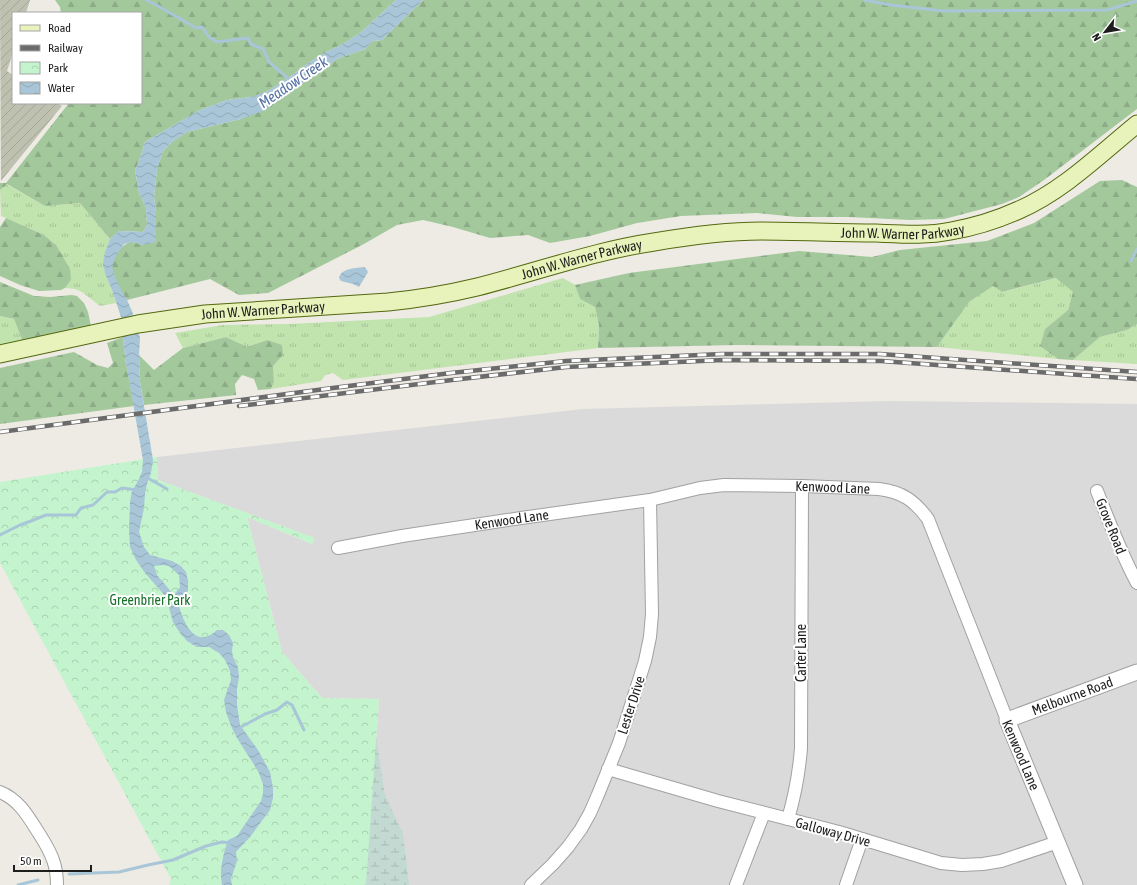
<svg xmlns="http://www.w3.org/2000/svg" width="1137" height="885" font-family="'Asap Condensed',sans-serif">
	<defs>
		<pattern id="construction-furrows" width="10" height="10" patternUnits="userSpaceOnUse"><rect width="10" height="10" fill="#bec1b0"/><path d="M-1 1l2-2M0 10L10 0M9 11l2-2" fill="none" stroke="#a3a597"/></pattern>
		<pattern id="grass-tufts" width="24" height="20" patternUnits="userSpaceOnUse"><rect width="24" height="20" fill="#c1e3ae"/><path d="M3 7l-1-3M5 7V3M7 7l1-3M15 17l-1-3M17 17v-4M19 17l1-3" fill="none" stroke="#a5c295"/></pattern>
		<pattern id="forest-firs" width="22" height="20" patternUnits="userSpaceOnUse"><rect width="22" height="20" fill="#a3c89c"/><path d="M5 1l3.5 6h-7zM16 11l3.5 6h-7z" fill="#8cab86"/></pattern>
		<pattern id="wetland-marsh" width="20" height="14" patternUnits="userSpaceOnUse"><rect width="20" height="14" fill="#c2dad2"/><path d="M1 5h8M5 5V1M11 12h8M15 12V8" fill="none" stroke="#a6bbb4"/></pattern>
		<pattern id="park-crowns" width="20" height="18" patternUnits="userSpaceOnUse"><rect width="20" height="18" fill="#c4f4ce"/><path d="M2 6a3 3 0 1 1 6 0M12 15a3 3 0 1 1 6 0" fill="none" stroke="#a8d1b0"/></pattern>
		<pattern id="water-waves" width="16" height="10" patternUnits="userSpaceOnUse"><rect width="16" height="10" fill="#a8c6d7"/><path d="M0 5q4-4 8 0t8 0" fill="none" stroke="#90aab8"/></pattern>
	</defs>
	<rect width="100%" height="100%" fill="#edebe3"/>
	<path fill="#dbdada" d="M888,401l249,3v481h-771l13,-186 -57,-1 -40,-46 -35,-135 65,27 2,-6 -156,-58 -1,-23 426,-48z"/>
	<path fill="url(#construction-furrows)" d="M0,0h30l-4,13h-13v39l-6,19 6,4v28h44l5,3 -61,75z"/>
	<path fill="url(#grass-tufts)" d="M6,184l39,22 35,-3 30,36 -5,13 1,24 6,14 4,13 -16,3 -18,-14 -7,-3 -10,-1 6,-8 -15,-35 -12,-10 -38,-17 -5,-2 -1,-26z
		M563,278l12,7 5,14 15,8 4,18 -1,23 -255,32 -10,-7 -8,2 -4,6 -50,8 3,-7 -1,-16 10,-11 -17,-15 -19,7 -21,-10 -43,11 -8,-15 48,-8 67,-1 139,-7z
		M1057,278l16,14 -5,18 -23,19 -5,17 18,13 -121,-12 32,-45 24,-16 9,6z
		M0,316l14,3 9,23 -23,5z
		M1137,324v40l-64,-4 27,-23 27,-7z"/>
	<path fill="url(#forest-firs)" d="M55,0h341l-36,33 -17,11 -17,8 -16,10 -19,14 -23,15 -17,6 -24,3 -27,10 -55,32 -7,22 -3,6 4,23 7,15 1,17 -4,7 -24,-1 -9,8 -30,-36 -35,3 -38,-22 -7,6v-7h6l63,-80h72v-90h-80l-1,-6z
		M423,0h714v109l-93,71 -25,17 -17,7 -58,15 -34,1 -61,-3h-52l-40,-4 -76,3 -44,7 -47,13 -40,7 -22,-8 -38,3 -37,-11 -30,-7 -26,5 -35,20 -94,48 -29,2 -29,-16 -83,21c-6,-9 -14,-21 -15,-32 0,-10 9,-24 19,-26 4,0 9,2 13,3l12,-34 -2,-14 3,-28 6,-18 10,-10 14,-9 54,-13 47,-25 49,-35 28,-10 8,-8 9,-1z
		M1122,180l15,7v137l-10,6 -27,7 -27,23 -15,-1 -18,-13 5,-17 23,-19 5,-18 -17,-14 -54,14 -9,-6 -24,16 -32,45 -201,-2 -138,3 1,-23 -4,-18 -15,-8 -5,-14 54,-12 170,-22 73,6 28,-7 87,-9 47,-18 66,-42z
		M6,218l38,17 12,10 14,24 1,11 -6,8 -4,2 -22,1 -19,-6 -20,-9v-49z
		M0,282l34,14 16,1 22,-2 5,1 7,7 4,9 3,14 -68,16 -9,-23 -14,-3z
		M123,337l2,21 9,48 -134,18v-56l74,-16 23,13 11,3 5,-5 -6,-20z
		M226,337l21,10 20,-7 15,5 1,10 -10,11 1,16 -3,7 -13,1 -4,-11 -12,-4 -7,9 1,11 -92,10 -4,-23 -1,-27 15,15 29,-22z"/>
	<path fill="url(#wetland-marsh)" d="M375,730l10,65 18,39 6,51h-125z"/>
	<path fill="url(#park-crowns)" d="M157,457l1,23 157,58 -3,6 -65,-27 35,135 40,46 57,1 -13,186h-197l2,-6 -171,-316v-81z"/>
	<path fill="url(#water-waves)" fill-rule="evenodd" d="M396,0h27l-41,40 -9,1 -8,8 -28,10 -72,51 -24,9 -54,13 -14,9 -10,10 -6,18 -3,28 2,14v31l-13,3 -10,-3 -9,2 -8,12 -4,11 3,10 6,13 6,10 5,11 8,27 -1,17 1,27 13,78 -2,13 -4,11 -2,10 -1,14 -5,24 5,15 6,8 22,6 9,5 5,6 2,9v9l-5,12 -4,4c5,18 17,44 38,24h6l6,5 4,8 -1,8 1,6 5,10 1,10 -2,12v16l3,20 18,25 12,22 3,16v10l-3,12 -20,27 -14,15 1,9 -6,18 1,6h-10c-3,-15 1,-30 6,-45l9,-4 24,-35 2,-7v-10l-5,-13 -21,-33 -6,-12 -5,-14 -2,-12 7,-20 -1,-9 -5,-11 -6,-7 -10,-6h-12l-10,-6 -7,-8 -7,-11 -7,-25 -21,-24 -9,-13 -6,-13 -1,-18 1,-27 2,-11 6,-10 4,-9 1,-12 -18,-102 -4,-41 -9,-27 -6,-14 -3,-12 2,-12 5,-13 9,-8 24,1 4,-7 -1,-17 -7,-15 -4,-23 3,-6 7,-22 55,-32 27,-10 24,-3 17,-6 23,-15 19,-14 16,-10 17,-8 17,-11zM162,565l7,1 10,9 1,12 -6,8 -17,-20 -3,-9z
		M365,267l3,5 -9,15 -6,-3 -12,-3 -2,-3c2,-10 17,-10 26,-11z"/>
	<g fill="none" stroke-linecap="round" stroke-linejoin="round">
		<path stroke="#a8c6d7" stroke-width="3" d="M146,0l12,6 38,22 6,-1 7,10 8,5 31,-4 3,6 12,5 6,13 21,18
			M864,0l27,5 52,6 164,-1 30,-9
			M1131,261l6,-12
			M146,477l21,12
			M0,535l20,-10 11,-4 15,-6h30l5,-7 12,-3 14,-13h8l7,-4 15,2
			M239,728l26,-14 12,-4 10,-8 5,3 12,25
			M69,874l50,-2 29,-7 25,-5 33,-14 16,-4 9,1
			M18,885l20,-5"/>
		<g stroke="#a1a1a1" stroke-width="14">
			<g id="minor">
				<path d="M1097,491c12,31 24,62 40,92"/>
				<path id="s1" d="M338,548l64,-12 119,-18 107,-15 22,-3 50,-12 24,-3 78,1 77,3c23,3 35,11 49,30l79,201"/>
				<path d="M608,769l110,32 121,31 102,31 21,2 21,-1 18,-3 57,-19"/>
				<path d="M0,792c20,8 29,26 40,43 5,8 10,16 13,25 3,8 4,16 4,25"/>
				<path d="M788,819c7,-24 11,-45 13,-71l1,-262"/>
				<path d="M531,885l22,-21 15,-17 13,-18 9,-16 7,-16 22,-54 26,-82 5,-24 2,-23 -2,-114"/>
				<path d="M736,885l28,-72"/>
				<path d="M846,885l16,-46"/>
			</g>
		</g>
		<g stroke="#a1a1a1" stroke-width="17">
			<g id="tertiary">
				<path id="s2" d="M1075,885l-68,-165 130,-48"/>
			</g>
		</g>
		<g stroke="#53680f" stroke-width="19">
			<g id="secondary">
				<path id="s3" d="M0,354l138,-30 67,-10 183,-12c30,-3 60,-8 89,-15 59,-15 117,-36 177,-45 35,-6 71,-11 107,-11 38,0 76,2 115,2 25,1 50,3 75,-2 23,-4 46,-11 68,-21 45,-20 80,-55 118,-86"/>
			</g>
		</g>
		<use href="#minor" stroke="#fff" stroke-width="12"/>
		<use href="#tertiary" stroke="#fff" stroke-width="15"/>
		<use href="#secondary" stroke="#e8f3bc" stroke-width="17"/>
		<g stroke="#6b6b6b" stroke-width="4.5">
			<path id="rail" d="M239,406l213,-26 114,-13 157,-7 158,1 256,18
				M0,432l325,-43 126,-16 115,-12 156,-7h158l257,18"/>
		</g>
		<use href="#rail" stroke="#fff" stroke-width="3" stroke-dasharray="9" stroke-linecap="butt"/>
	</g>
	<g text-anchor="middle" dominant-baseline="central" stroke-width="4" stroke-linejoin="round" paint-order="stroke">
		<g font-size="14" fill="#1d1d1d" stroke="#fff">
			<text stroke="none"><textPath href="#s3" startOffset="915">John W. Warner Parkway</textPath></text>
			<text stroke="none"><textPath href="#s3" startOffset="591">John W. Warner Parkway</textPath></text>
			<text stroke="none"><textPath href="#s3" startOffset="267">John W. Warner Parkway</textPath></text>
			<text stroke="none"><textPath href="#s1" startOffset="500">Kenwood Lane</textPath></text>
			<text stroke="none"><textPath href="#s1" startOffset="176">Kenwood Lane</textPath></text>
			<text transform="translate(1111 526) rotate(68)">Grove Road</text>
			<text transform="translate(801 653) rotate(-90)">Carter Lane</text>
			<text stroke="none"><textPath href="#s2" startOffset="248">Melbourne Road</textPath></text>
			<text transform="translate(631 705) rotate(-72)">Lester Drive</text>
			<text transform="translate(1021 755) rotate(67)">Kenwood Lane</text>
			<text transform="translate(833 832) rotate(15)">Galloway Drive</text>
		</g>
		<g font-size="14" fill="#167029" stroke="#fff">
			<text x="150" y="600">Greenbrier Park</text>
		</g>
		<g font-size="15" font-style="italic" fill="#5370a3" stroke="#fff">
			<text transform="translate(293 82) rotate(-34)">Meadow Creek</text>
		</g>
	</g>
	<rect x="12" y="12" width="130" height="92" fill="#ffffff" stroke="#a5a5a5"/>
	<rect x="20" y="25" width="20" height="6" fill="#e8f3bc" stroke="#a5a5a5"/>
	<text x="48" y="32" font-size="12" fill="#1d1d1d">Road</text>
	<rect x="20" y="45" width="20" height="6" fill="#6b6b6b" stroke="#a5a5a5"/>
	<text x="48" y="52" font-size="12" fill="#1d1d1d">Railway</text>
	<rect x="20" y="62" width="20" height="12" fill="url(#park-crowns)" stroke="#a5a5a5"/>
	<text x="48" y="72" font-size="12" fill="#1d1d1d">Park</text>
	<rect x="20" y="82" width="20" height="12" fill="url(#water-waves)" stroke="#a5a5a5"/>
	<text x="48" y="92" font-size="12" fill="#1d1d1d">Water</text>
	<g transform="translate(1105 32) rotate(239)" stroke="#ffffff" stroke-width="3" paint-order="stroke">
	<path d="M0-3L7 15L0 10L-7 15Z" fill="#1d1d1d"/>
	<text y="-6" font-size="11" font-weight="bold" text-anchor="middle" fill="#1d1d1d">N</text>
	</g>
	<path d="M14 865v6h77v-6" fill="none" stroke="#1d1d1d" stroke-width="2"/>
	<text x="20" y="865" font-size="12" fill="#1d1d1d" stroke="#ffffff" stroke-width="3" paint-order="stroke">50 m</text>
</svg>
